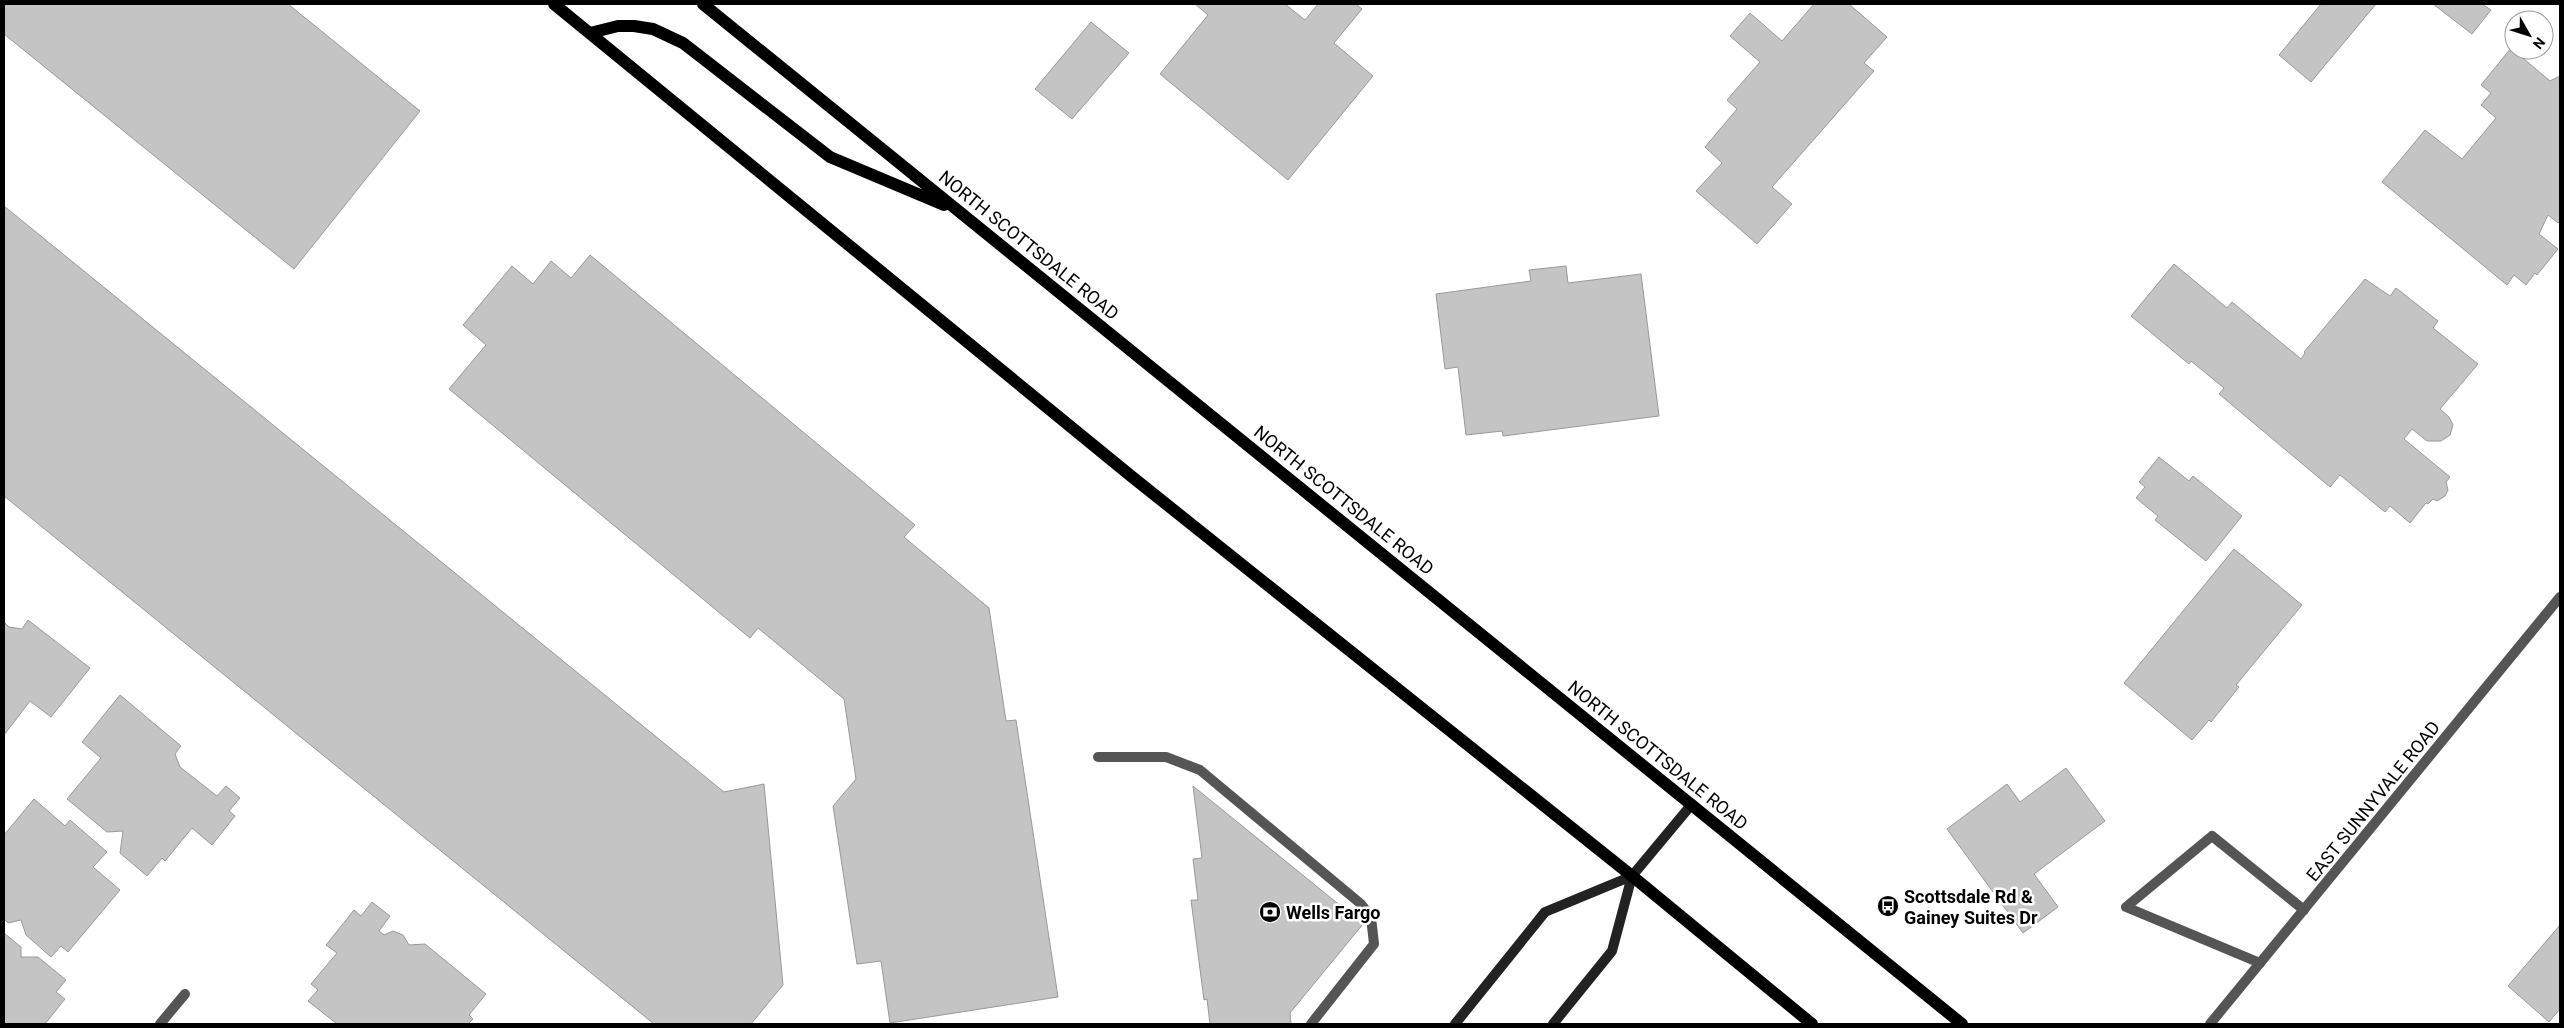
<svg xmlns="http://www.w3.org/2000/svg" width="2564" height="1028" font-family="Roboto,sans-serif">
	<rect width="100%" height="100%" fill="#fff"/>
	<path fill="#c4c4c4" stroke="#999" d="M4,4h284l132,107 -126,158 -290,-235z
		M1195,4h90l20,16 13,-16h38l6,5 -28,34 39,33 -85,104 -128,-106 48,-59z
		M1814,4h35l38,33 -23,26 10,8 -102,116 20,17 -35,40 -61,-53 26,-28 -17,-16 32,-38 -10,-9 33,-38 -30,-26 20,-23 32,28z
		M2321,4h55l-65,78 -32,-27z
		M2433,4h49l9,6 -19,24z
		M1091,22l38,31 -57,66 -37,-30z
		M2511,48l39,33 10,-5v145l-2,2 -10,-8 -9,19 19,15 -21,26 -2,-2 -9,12 -12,-10 -7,10 -125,-103 43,-52 37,29 34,-41 -15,-13 10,-12 -10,-8z
		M4,206l720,586 40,-8 19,201 -32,39h-97l-650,-528z
		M590,255l325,270 -11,12 85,71 17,113 10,-1 42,277 -168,26 -9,-62 -24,3 -24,-158 23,-27 -12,-80 -86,-71 -8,10 -301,-249 37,-44 -23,-20 49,-59 21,18 18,-23 20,17z
		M2174,264l53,44 5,-6 69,57 4,-6 -1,-1 61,-73 25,17 6,-8 42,33 -5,7 45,36 -38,45 9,8 4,8 -3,10 -9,6h-14l-15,-12 -8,10 46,38 -4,5 2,8 -3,6 -8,5 -4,-2 -5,5 -2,-1 -16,20 -20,-17 -5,6 -45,-37 -10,12 -111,-93 5,-6 -33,-27 -2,3 -58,-48z
		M1566,266l2,17 73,-9 18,142 -156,20 -1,-5 -36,4 -8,-68 -13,2 -9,-75 95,-13 -2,-11z
		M2159,457l30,24 4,-5 49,40 -36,45 -51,-41 3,-4 -22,-18 9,-11 -6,-5z
		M2234,549l68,56 -66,80 3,2 -28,35 -2,-2 -17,20 -68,-57z
		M28,620l62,48 -39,49 -21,-16 -26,34v-113l5,5 13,2z
		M120,695l61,51 -6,8 5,13 37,29 9,-10 14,12 -11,13 6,5 -23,29 -20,-17 -27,33 -3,-3 -15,18 -27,-23 3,-22 -16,1 -40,-33 34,-41 -19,-16z
		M2066,768l39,53 -71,53 24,33 -35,26 -76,-104 60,-45 13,18z
		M1193,786l170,138 -73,89 1,11h-81l-3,-25 -3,1 -13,-100h7l-5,-41 9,-1z
		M34,799l31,27 5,-6 37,32 -14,15 27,23 -52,62 -7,-6 -10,11 -25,-22 -5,-15 -13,3 -4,-4v-84z
		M372,902l18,14 -11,15 5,4 9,-4 10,4 6,10 16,-1 61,50 -17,21 4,4 -5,5h-131l-29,-23 10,-11 -7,-6 26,-31 -11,-8 28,-35 7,6z
		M2560,925v84l-11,13 -41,-36z
		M4,933l17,14v10h17l28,23 -10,12 9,7 -20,25h-41z"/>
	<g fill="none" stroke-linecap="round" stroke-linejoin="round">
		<path stroke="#555" stroke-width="10" d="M1098,757h68l34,13 161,134 10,13 3,27 -63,80
			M2260,963l-134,-56 86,-71 92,74"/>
		<path stroke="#555" stroke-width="10" d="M160,1024l25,-30
			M2210,1024l350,-427"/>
		<path stroke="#222" stroke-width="10" d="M1455,1024l90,-112 87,-36
			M1553,1024l59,-73 20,-75 60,-72"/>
		<path stroke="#000" stroke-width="12" d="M554,4l577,472 501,400 180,148
			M703,4l1259,1020
			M590,33l28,-7h16l19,3 30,14 147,114 114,48"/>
	</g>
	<defs>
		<g id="bus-disc" transform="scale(1.125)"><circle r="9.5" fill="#000" stroke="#fff"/><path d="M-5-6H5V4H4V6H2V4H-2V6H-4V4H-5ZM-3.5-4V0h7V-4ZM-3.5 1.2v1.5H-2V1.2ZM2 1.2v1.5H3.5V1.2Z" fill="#fff"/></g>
		<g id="bank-disc" transform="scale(1.125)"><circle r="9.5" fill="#000" stroke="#fff"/><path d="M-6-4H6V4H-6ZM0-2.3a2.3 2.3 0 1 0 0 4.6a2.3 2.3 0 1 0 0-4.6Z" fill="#fff"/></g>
	</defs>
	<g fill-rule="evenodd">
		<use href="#bus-disc" x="1888" y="906"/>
		<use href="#bank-disc" x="1270" y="912"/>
	</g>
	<g text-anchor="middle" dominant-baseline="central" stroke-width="5" stroke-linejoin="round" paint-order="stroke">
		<g font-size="18" fill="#000" stroke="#fff">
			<text transform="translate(1029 245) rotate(39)">NORTH SCOTTSDALE ROAD</text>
			<text transform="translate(1344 500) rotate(39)">NORTH SCOTTSDALE ROAD</text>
			<text transform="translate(1658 755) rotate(39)">NORTH SCOTTSDALE ROAD</text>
			<text transform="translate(2373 801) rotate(-51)">EAST SUNNYVALE ROAD</text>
		</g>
		<g font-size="18" font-weight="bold" fill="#000" stroke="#fff" text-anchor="start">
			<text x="1904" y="896">Scottsdale Rd &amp;<tspan x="1904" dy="21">Gainey Suites Dr</tspan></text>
			<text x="1286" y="912">Wells Fargo</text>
		</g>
	</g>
	<rect width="2564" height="1028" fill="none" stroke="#000000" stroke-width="10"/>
	<g transform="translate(2529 35) rotate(129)"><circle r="24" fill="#ffffff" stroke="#999999"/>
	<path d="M0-4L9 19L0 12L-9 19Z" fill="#000000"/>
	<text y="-8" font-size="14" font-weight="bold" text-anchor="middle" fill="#000000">N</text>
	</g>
</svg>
